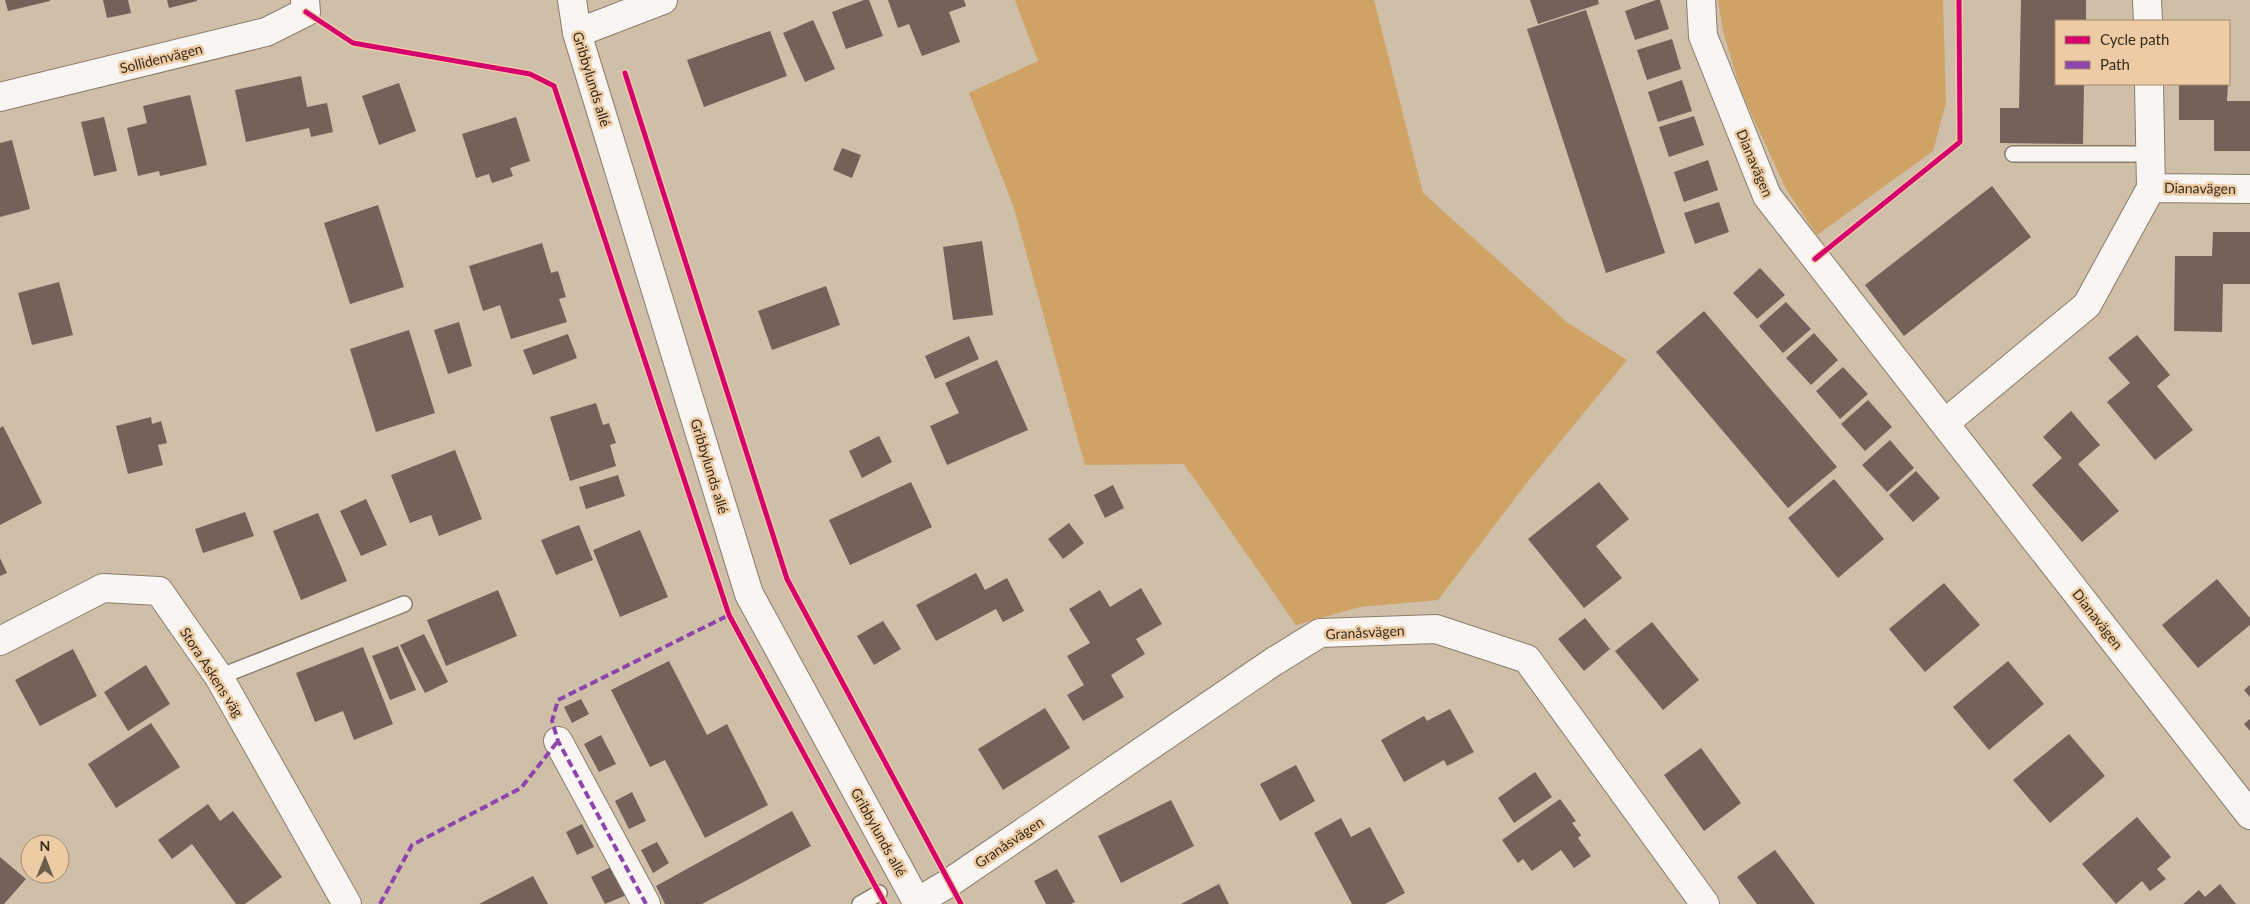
<svg xmlns="http://www.w3.org/2000/svg" width="2250" height="904" font-family="Lato,sans-serif">
	<rect width="100%" height="100%" fill="#cfbea8"/>
	<path fill="#cea365" d="M1015,0h359l49,193 145,130 59,37 -102,125 -87,115 -78,7 -64,18 -112,-161 -99,1 -72,-260 -44,-112 69,-32z
		M1718,0h225l3,103 -13,48 -116,84 -31,-46 -45,-98 -18,-60z"/>
	<path fill="#74615a" d="M5,0h45v1l-42,10z
		M103,0h25l3,13 -24,5z
		M167,0h30v1l-28,7z
		M864,0h5l14,36 -37,13 -14,-37z
		M888,0h76l2,6 -17,6 11,30 -38,14 -13,-32 -11,4z
		M1530,0h68l1,4 -61,20z
		M1656,0h4l9,29 -34,11 -10,-29z
		M2021,0h65v21h-30v63h28l-1,60 -83,-1v-35h19z
		M1586,10l79,243 -59,20 -79,-244z
		M813,20l22,49 -30,13 -22,-49z
		M770,31l17,45 -83,31 -17,-47z
		M1672,39l9,30 -34,11 -10,-30z
		M301,76l6,31 20,-4 6,29 -22,5 -2,-9 -63,14 -11,-52z
		M1682,80l10,31 -34,11 -10,-30z
		M399,83l17,48 -37,14 -17,-49z
		M2179,84h49l-1,17h23v50h-36v-31h-35z
		M190,95l17,70 -47,11 -1,-5 -21,5 -11,-48 20,-5 -4,-17z
		M1694,116l10,29 -35,12 -10,-30z
		M104,117l13,54 -23,5 -13,-54z
		M516,117l14,44 -20,7 3,8 -21,7 -3,-9 -13,4 -14,-44z
		M12,140l18,69 -30,8v-74z
		M842,148l19,7 -9,23 -19,-8z
		M1708,160l10,30 -34,12 -10,-30z
		M1992,186l39,51 -127,99 -39,-51z
		M1719,202l10,30 -34,12 -11,-31z
		M378,205l26,82 -54,17 -26,-81z
		M2213,232h37v52h-27l-1,48 -48,-1 1,-75h37z
		M982,241l11,74 -40,5 -10,-73z
		M542,243l9,30 7,-2 8,26 -7,2 8,23 -56,17 -11,-34 -17,6 -14,-45z
		M1760,268l25,27 -28,24 -24,-26z
		M59,282l14,53 -41,10 -14,-52z
		M826,286l14,39 -68,25 -14,-39z
		M1786,302l25,27 -28,24 -24,-27z
		M1704,311l133,156 -49,41 -132,-156z
		M459,322l13,44 -24,8 -14,-44z
		M409,330l26,83 -59,19 -26,-83z
		M1814,333l24,27 -27,25 -25,-27z
		M568,334l9,24 -44,17 -10,-25z
		M2137,335l33,40 -13,11 36,44 -38,30 -48,-58 23,-19 -22,-25z
		M969,336l10,23 -44,20 -10,-23z
		M997,360l31,70 -81,35 -17,-39 29,-13 -14,-30z
		M1843,367l25,27 -28,25 -24,-28z
		M1868,400l24,27 -27,24 -24,-27z
		M596,403l7,22 6,-2 7,20 -6,2 6,21 -46,15 -20,-64z
		M2071,411l29,34 -22,19 41,47 -37,31 -50,-57 30,-27 -19,-21z
		M151,417l1,7 9,-3 6,22 -9,2 5,20 -35,9 -12,-48z
		M3,426l39,77 -42,22v-97z
		M879,436l13,26 -30,16 -13,-27z
		M1890,440l24,28 -27,24 -25,-27z
		M455,450l27,69 -43,17 -8,-21 -21,8 -19,-48z
		M1916,471l24,27 -27,24 -24,-27z
		M618,475l7,21 -39,13 -7,-22z
		M1834,479l50,60 -46,39 -50,-60z
		M911,482l21,45 -82,38 -21,-45z
		M1599,482l30,37 -33,27 26,32 -38,30 -56,-69z
		M1113,485l11,23 -19,10 -11,-23z
		M366,499l21,46 -26,11 -21,-45z
		M245,512l9,24 -51,17 -8,-24z
		M318,513l29,68 -46,19 -28,-69z
		M1069,523l15,20 -21,16 -15,-20z
		M579,525l14,35 -37,15 -15,-35z
		M640,530l28,67 -48,20 -27,-67z
		M0,558l7,15 -7,3z
		M976,573l9,17 22,-12 17,33 -21,11 -7,-13 -60,32 -20,-36z
		M2217,579l33,39v7l-52,43 -36,-43z
		M1944,583l36,42 -55,47 -36,-43z
		M1141,588l21,36 -26,15 9,15 -34,21 13,22 -41,24 -16,-26 17,-10 -17,-29 23,-13 -21,-34 31,-19 10,17z
		M498,590l19,46 -71,30 -19,-46z
		M1585,618l25,31 -26,22 -26,-32z
		M883,621l18,28 -27,16 -17,-29z
		M1652,622l47,58 -36,30 -48,-59z
		M424,634l24,48 -23,11 -25,-48z
		M398,646l18,44 -26,10 -18,-44z
		M363,647l30,77 -39,16 -11,-29 -28,11 -19,-49z
		M73,649l24,47 -57,30 -25,-46z
		M669,661l38,74 20,-11 41,81 -63,33 -40,-78 -15,7 -39,-77z
		M2008,661l36,43 -55,46 -36,-43z
		M146,665l24,39 -42,27 -24,-39z
		M2250,685v12l-6,-7z
		M581,699l8,15 -17,9 -8,-16z
		M1045,708l25,40 -67,42 -25,-41z
		M1450,709l24,43 -27,14 -3,-6 -40,22 -23,-42 43,-24 3,5z
		M2250,719v12l-6,-7z
		M151,723l29,44 -64,41 -28,-44z
		M2069,734l36,42 -55,47 -37,-43z
		M601,735l15,29 -17,8 -15,-28z
		M1701,748l40,55 -37,28 -40,-56z
		M1296,765l19,36 -35,20 -20,-37z
		M1535,772l17,25 -38,26 -16,-25z
		M632,792l14,29 -17,8 -14,-28z
		M1560,799l16,22 -4,2 9,12 -3,3 13,18 -17,12 -13,-18 -29,21 -9,-12 -5,4 -16,-23z
		M1171,800l23,46 -73,37 -23,-47z
		M208,804l12,17 13,-10 49,66 -37,27h-9l-44,-60 -20,15 -14,-19z
		M792,811l19,35 -109,58h-37l-9,-18z
		M2137,817l34,40 -14,12 9,10 -16,12 -8,-10 -26,23 -34,-40z
		M1341,818l10,19 19,-10 35,66 -20,11h-33l-38,-71z
		M582,824l12,23 -17,8 -11,-23z
		M657,842l12,21 -16,10 -12,-23z
		M1775,850l40,54h-58l-20,-27z
		M0,857l26,22 -22,25h-4z
		M615,865l14,29 -24,10 -14,-27z
		M1057,869l18,33 -4,2h-25l-12,-23z
		M533,876l15,28h-69z
		M1219,884l10,20h-48z
		M2220,884l16,20h-53l16,-14 6,7z"/>
	<g fill="none" stroke-linecap="round" stroke-linejoin="round">
		<g stroke="#8a7d6c" stroke-width="18">
			<path id="service" d="M2013,154h137
				M219,677l185,-73
				M860,904l19,-11"/>
		</g>
		<g stroke="#8a7d6c" stroke-width="30">
			<path id="minor" d="M572,0l5,33 172,561 169,310
				M1701,0l2,36 64,160 483,619
				M2147,0l1,21
				M577,33l86,-33
				M0,97l266,-65 40,-20 -1,-12
				M2151,188l99,1
				M1945,423l142,-118 64,-117 -2,-104
				M0,641l103,-53 56,3 60,86 128,227
				M558,741l88,163
				M917,902l32,-19 324,-221 47,-29 116,-4 91,30 178,245"/>
		</g>
		<use href="#service" stroke="#f8f5f2" stroke-width="15"/>
		<use href="#minor" stroke="#f8f5f2" stroke-width="28"/>
		<path stroke="#8e44ad" stroke-width="4" stroke-dasharray="8 4" stroke-linecap="butt" d="M380,904l32,-59 109,-57 37,-47
			M646,904l-88,-163 -6,-20 6,-21 171,-85"/>
		<g stroke="#edcca5" stroke-width="8">
			<path id="cycleway" d="M306,12l47,31 177,31 24,12 175,529 156,289
				M625,73l162,506 174,325
				M1815,259l145,-117 -1,-142"/>
		</g>
		<use href="#cycleway" stroke="#d6006c" stroke-width="5"/>
	</g>
	<g text-anchor="middle" dominant-baseline="central" stroke-width="5" stroke-linejoin="round" paint-order="stroke">
		<g font-size="14" fill="#362a1a" stroke="#edcca5">
			<text transform="translate(161 58) rotate(-14)">Sollidenvägen</text>
			<text transform="translate(592 79) rotate(73)">Gribbylunds allé</text>
			<text transform="translate(1755 163) rotate(67)">Dianavägen</text>
			<text transform="translate(2200 188) rotate(1)">Dianavägen</text>
			<text transform="translate(710 466) rotate(73)">Gribbylunds allé</text>
			<text transform="translate(2098 619) rotate(52)">Dianavägen</text>
			<text transform="translate(1365 632) rotate(-3)">Granåsvägen</text>
			<text transform="translate(212 672) rotate(57)">Stora Askens väg</text>
			<text transform="translate(879 832) rotate(61)">Gribbylunds allé</text>
			<text transform="translate(1009 842) rotate(-34)">Granåsvägen</text>
		</g>
	</g>
	<rect x="2055" y="20" width="175" height="65" fill="#edcca5" stroke="#a48b6d"/>
	<rect x="2065" y="36" width="25" height="8" fill="#d6006c" stroke="#a48b6d"/>
	<text x="2100" y="45" font-size="15" fill="#362a1a">Cycle path</text>
	<rect x="2065" y="61" width="25" height="8" fill="#8e44ad" stroke="#a48b6d"/>
	<text x="2100" y="70" font-size="15" fill="#362a1a">Path</text>
	<g transform="translate(45 859)"><circle r="24" fill="#edcca5" stroke="#a48b6d"/>
	<path d="M0-4L9 19L0 12L-9 19Z" fill="#6c5e4c"/>
	<text y="-8" font-size="14" font-weight="bold" text-anchor="middle" fill="#362a1a">N</text>
	</g>
</svg>
